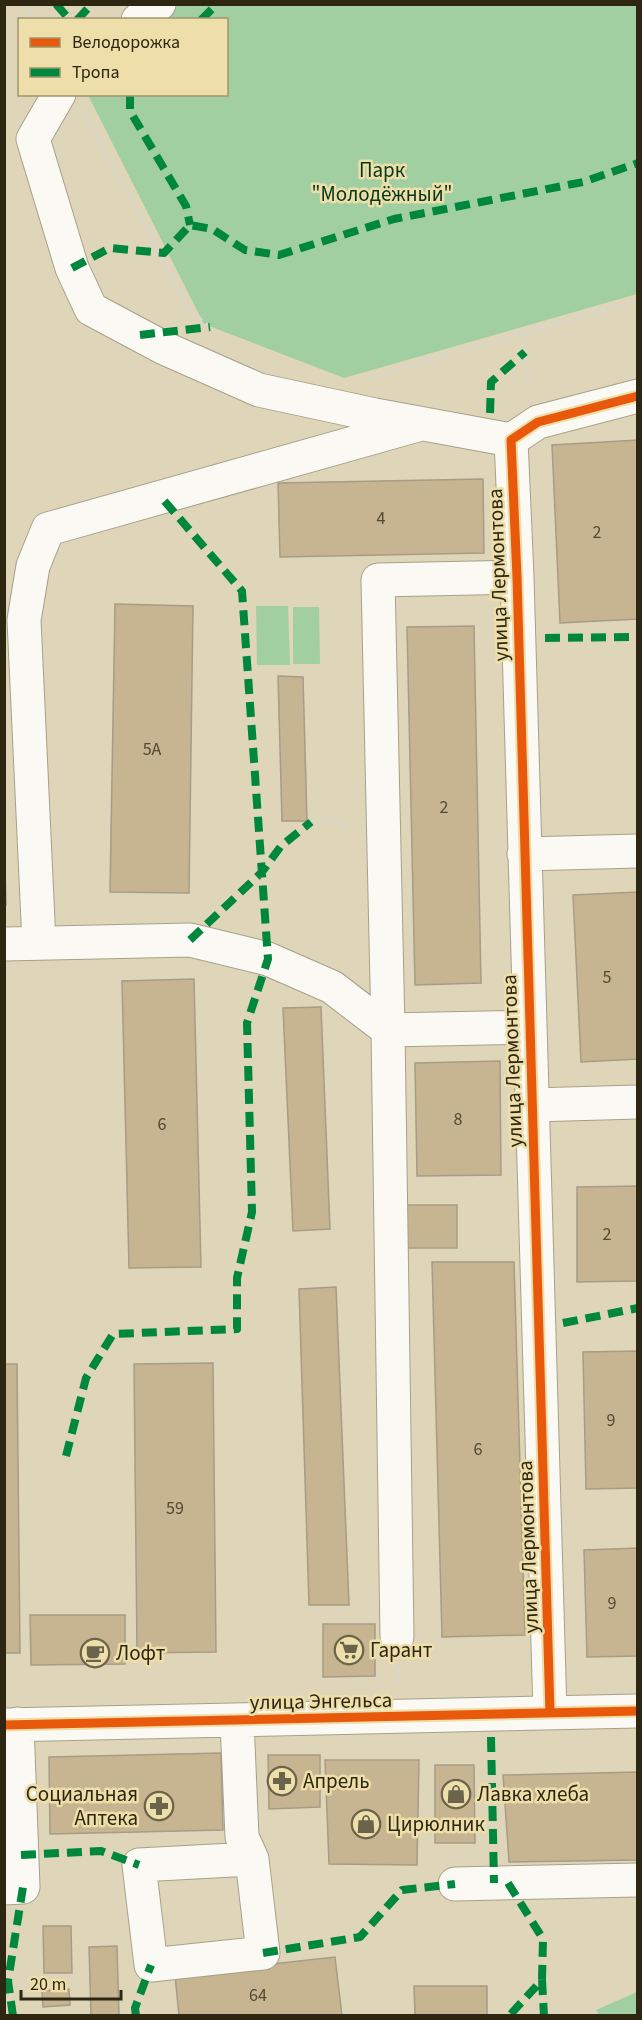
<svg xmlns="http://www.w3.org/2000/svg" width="642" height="2020" font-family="'Source Sans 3',sans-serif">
	<rect width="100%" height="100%" fill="#dfd6b9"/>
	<path fill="#a1cfa1" d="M160,5h477v289l-293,84 -140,-54 -116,-229 138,-1v-74l-107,-1z
		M256,606h32l2,59h-33z
		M293,607h26l1,57h-27z
		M637,1992v23h-38l-3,-5z"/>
	<path fill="#c7b490" stroke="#a69c88" stroke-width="1.5" d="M638,440v179l-78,4 -8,-178z
		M483,479l1,74 -204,4 -2,-74z
		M115,604l78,2 -4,287 -79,-1z
		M474,626l7,357 -66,2 -8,-358z
		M278,676l25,1 4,144h-25z
		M4,829l2,76h-2z
		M638,892v167l-57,3 -8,-167z
		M194,979l7,288 -72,1 -7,-287z
		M321,1007l9,222 -37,2 -10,-223z
		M500,1061l1,114 -84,1 -2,-113z
		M638,1186v95l-61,1v-95z
		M406,1205h51v43h-50z
		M432,1262h82l11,373 -83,2z
		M336,1287l13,318h-40l-10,-316z
		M638,1351v137l-52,1 -3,-137z
		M213,1363l3,289 -79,1 -3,-289z
		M4,1364h13l3,289h-16z
		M638,1548v108l-51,1 -3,-107z
		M30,1615h95v49l-94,1z
		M323,1624h52v52l-52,1z
		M221,1753l2,77 -173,4 -1,-77z
		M268,1755h52v52l-51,2z
		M325,1760h94l-2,105 -88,-1z
		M435,1765h39l1,78h-40z
		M638,1772v88l-129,2 -6,-87z
		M43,1926h28l1,47h-28z
		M117,1946l2,70h-28l-2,-69z
		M335,1957l7,59h-163l-4,-41z
		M414,1986h73v30h-72z
		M69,1989l1,16 -27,2 -1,-16z"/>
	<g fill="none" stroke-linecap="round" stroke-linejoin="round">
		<g stroke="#a7a08a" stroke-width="35">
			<path id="minor" d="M138,20l21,-16
				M59,94l-26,45 39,129 19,41 73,39 95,42 116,25 136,25
				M517,577l-139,3 10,450 141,-3
				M524,854l114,-3
				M39,943l-15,-323 9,-54 15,-37 373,-105
				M4,944l186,-4 78,19 64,28 56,43 9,607
				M531,1105l107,-3
				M550,1713l-33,-1136 -6,-137 27,-18 100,-26
				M237,1721l5,116 10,22 11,94 -112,12 -12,-100 113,-6
				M4,1725l634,-14
				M455,1884l183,-4
				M4,1888l19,-1 -6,-163"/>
		</g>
		<path stroke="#d9d6cd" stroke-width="4" stroke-dasharray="4.5 4.5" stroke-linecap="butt" d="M25,4l8,16
			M85,114l107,199 27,21
			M522,333l7,56
			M367,378l271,-78
			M311,822l24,-4 15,12
			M399,1668v16"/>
		<use href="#minor" stroke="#faf9f4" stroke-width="33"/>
		<path stroke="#00873e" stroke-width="8" stroke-dasharray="15 8" stroke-linecap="butt" d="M56,4l14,16
			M77,20l15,-16
			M201,20l16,-16
			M130,94v17l56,95 4,19
			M72,268l38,-20 54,5 26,-28 22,4 33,21 34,5 115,-36 189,-37 55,-19
			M140,335l70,-8
			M490,413l1,-31 34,-30
			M545,638l93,-1
			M190,940l72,-68 19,-26 30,-24
			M563,1323l75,-15
			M66,1456l20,-78 27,-44 124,-5v-51l15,-66 -5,-189 21,-64 -26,-368 -81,-94
			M491,1737l3,146
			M21,1855l80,-4 38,14
			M508,1883l35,56 -1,41 -33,36
			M263,1953l97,-16 42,-47 53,-6
			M542,1980l2,36
			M13,2016l-5,-35 15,-94
			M136,2016l-1,-8 16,-43"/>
		<g stroke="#eedeaa" stroke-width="13">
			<path id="cycleway" d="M550,1713l-33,-1136 -6,-137 27,-18 100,-26
				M4,1725l634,-14"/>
		</g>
		<use href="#cycleway" stroke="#e8590c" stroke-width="9"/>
	</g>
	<defs>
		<g id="supermarket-ring" transform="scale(1.5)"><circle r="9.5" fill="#eedeaa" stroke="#6b644c" stroke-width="1.5"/><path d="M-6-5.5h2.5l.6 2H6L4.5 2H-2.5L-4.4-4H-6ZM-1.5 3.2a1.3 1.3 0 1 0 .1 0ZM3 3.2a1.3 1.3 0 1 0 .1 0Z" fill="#6b644c"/></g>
		<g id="cafe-ring" transform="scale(1.5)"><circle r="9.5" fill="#eedeaa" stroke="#6b644c" stroke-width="1.5"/><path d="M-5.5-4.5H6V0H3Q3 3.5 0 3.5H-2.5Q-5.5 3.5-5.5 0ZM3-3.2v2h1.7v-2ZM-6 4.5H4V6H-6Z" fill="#6b644c"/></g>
		<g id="pharmacy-ring" transform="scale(1.5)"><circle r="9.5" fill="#eedeaa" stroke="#6b644c" stroke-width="1.5"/><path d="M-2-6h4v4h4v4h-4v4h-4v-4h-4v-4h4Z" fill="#6b644c"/></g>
		<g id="shop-ring" transform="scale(1.5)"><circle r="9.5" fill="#eedeaa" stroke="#6b644c" stroke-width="1.5"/><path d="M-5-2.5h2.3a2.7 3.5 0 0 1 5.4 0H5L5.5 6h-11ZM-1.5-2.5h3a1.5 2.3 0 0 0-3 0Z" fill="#6b644c"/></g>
	</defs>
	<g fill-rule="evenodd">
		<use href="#supermarket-ring" x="349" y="1650"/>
		<use href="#cafe-ring" x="95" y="1653"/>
		<use href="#pharmacy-ring" x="282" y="1781"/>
		<use href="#shop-ring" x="456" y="1794"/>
		<use href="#pharmacy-ring" x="159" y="1806"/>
		<use href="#shop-ring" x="366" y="1824"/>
	</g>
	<g text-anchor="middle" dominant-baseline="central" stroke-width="5" stroke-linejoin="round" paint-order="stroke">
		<g font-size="18" fill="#544a32">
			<text x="381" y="518">4</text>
			<text x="597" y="532">2</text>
			<text x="152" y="749">5А</text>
			<text x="444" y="807">2</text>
			<text x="607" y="977">5</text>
			<text x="458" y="1119">8</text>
			<text x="162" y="1124">6</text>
			<text x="607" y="1234">2</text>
			<text x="611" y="1420">9</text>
			<text x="478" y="1449">6</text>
			<text x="175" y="1508">59</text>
			<text x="612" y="1603">9</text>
			<text x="258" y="1995">64</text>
		</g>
		<g font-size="21" fill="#03381b" stroke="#eedeaa">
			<text x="382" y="170">Парк<tspan x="382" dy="24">"Молодёжный"</tspan></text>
		</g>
		<g font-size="21" fill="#2d2712" stroke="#eedeaa">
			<text transform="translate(498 575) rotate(-92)">улица Лермонтова</text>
			<text transform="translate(512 1061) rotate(-92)">улица Лермонтова</text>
			<text transform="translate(528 1547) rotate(-92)">улица Лермонтова</text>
			<text transform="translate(321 1701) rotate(-1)">улица Энгельса</text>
		</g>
		<g font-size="21" fill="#2d2712" stroke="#eedeaa" text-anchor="start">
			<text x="370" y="1650">Гарант</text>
			<text x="116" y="1653">Лофт</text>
			<text x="303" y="1781">Апрель</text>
			<text x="138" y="1794" text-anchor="end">Социальная<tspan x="138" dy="24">Аптека</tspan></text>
			<text x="477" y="1794">Лавка хлеба</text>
			<text x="387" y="1824">Цирюлник</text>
		</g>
	</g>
	<rect width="642" height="2020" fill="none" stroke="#2d2712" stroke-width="12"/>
	<rect x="18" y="18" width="210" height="78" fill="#eedeaa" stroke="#a1956d" stroke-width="1.5"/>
	<rect x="30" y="38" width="30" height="9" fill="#e8590c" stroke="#a1956d" stroke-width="1.5"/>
	<text x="72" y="48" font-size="18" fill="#2d2712">Велодорожка</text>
	<rect x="30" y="68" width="30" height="9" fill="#00873e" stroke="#a1956d" stroke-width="1.5"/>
	<text x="72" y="78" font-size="18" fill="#2d2712">Тропа</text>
	<path d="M21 1990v9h100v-9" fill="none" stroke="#2d2712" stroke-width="3"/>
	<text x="30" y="1990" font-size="18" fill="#2d2712" stroke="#eedeaa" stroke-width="4.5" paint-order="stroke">20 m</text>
</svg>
